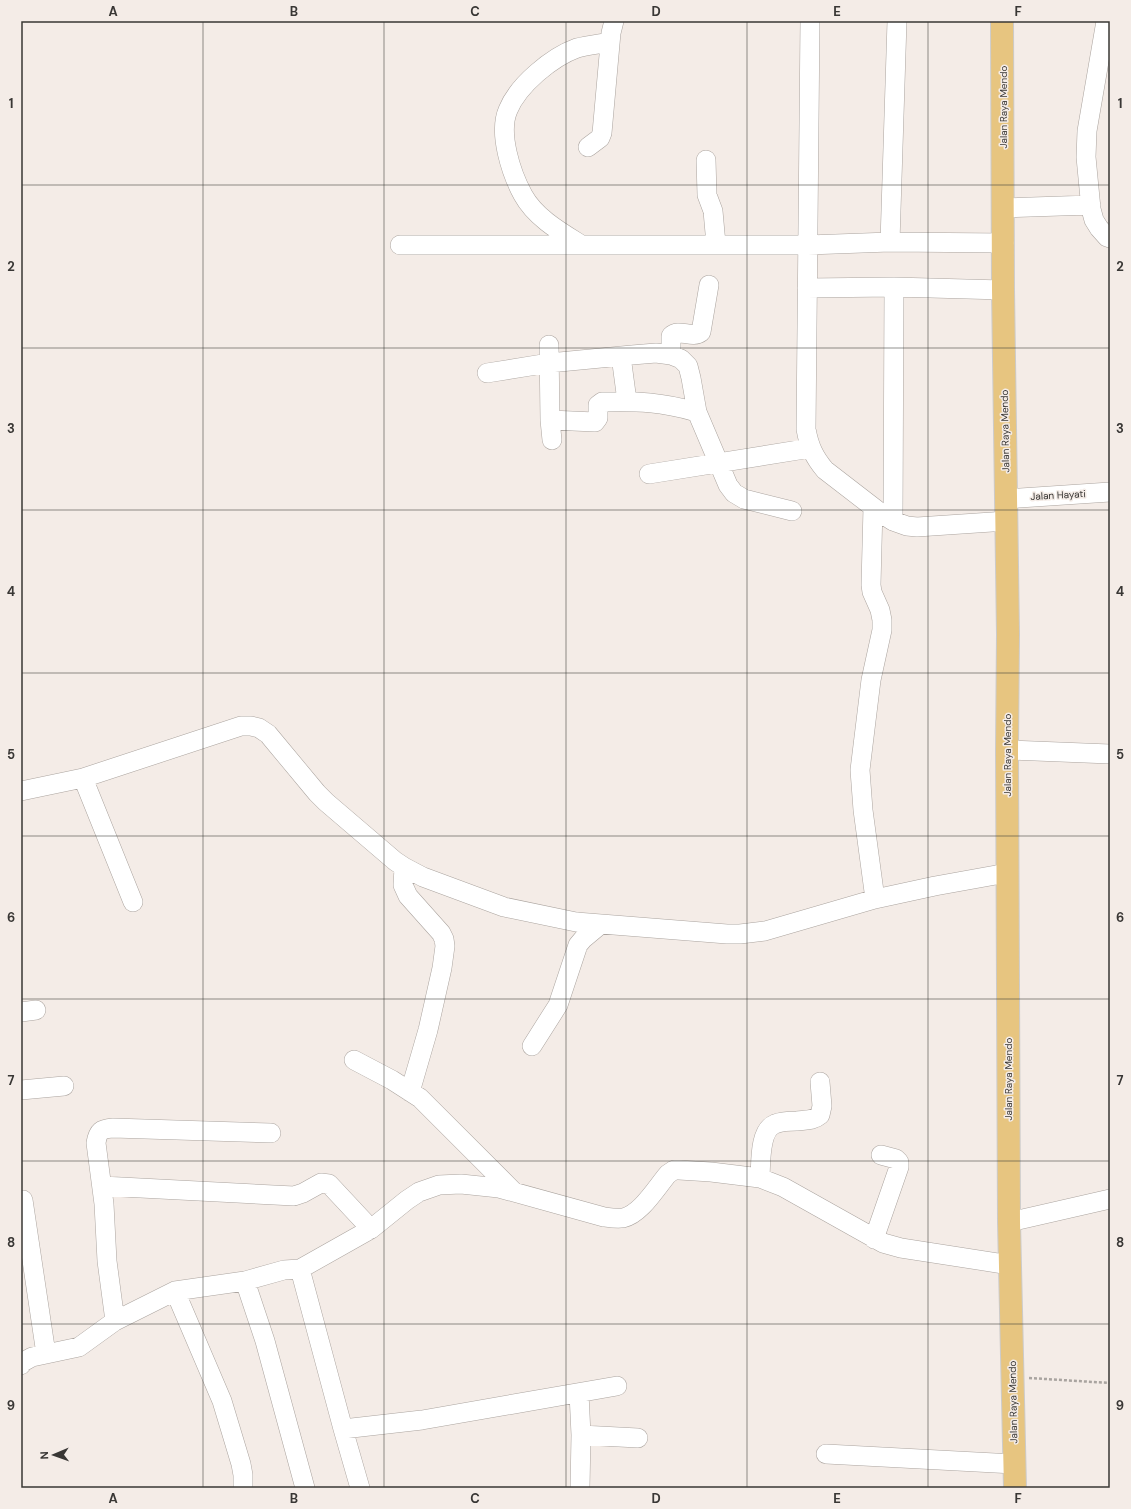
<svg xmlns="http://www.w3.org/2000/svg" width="1131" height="1509" font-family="'DM Sans',sans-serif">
	<rect width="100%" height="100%" fill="#f4ece7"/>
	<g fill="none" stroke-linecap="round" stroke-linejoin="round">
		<g stroke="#aba49f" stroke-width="20">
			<path id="minor" d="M810,21l-4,408c3,17 8,28 19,41l57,44 11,7 14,5 10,1 90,-6
				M1106,21l-19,110 -1,26 5,52 3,11 5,8 8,9 3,1
				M588,147l12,-9 2,-5 9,-100 3,-12
				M706,160l1,35 6,16 3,33
				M1004,208l87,-3
				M890,242l7,-221
				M580,244c-21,-13 -45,-27 -57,-49 -12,-22 -25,-62 -15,-85 10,-25 44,-53 69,-62 11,-3 22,-4 33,-6
				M400,245h408l82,-3 114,1
				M807,288l87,-1 109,3
				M549,345l1,75 2,20
				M671,355v-19c8,-8 21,3 30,-4l8,-47
				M621,356l6,45
				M487,373l62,-10 83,-8 24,-2 15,2 10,4 7,7 3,12 6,34 31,73 6,8 10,6 48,12
				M550,420l45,2 3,-4v-13l4,-3c37,-1 59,0 95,10
				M649,474l162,-26
				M1006,499l104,-7
				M873,507l-2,78 1,7 8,18 2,10v10l-11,50 -11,90 3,40 12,89
				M893,521l1,-234
				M1007,750l103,4
				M83,778l50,124
				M21,791l62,-13 158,-52h10l8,2 9,6 49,59 9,9 69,59 9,6 19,10 81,30 72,15 151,12h13l25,-3 110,-32 60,-13 72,-13
				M404,867l-1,18 5,11 33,37 3,6 1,7 -3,22 -14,62 -18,62
				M21,1012l15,-2
				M532,1046l26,-41 20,-60 5,-6 18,-15
				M354,1060l38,20 28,18 93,93
				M21,1090l43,-4
				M760,1178c1,-15 -1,-48 15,-54 7,-3 14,-3 22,-3 9,-1 16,0 23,-6l2,-9 -2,-24
				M102,1186l192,10 9,-3 18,-10 8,1 42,45
				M21,1200h2l23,154
				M1009,1222l101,-23
				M874,1239l25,-72v-5l-3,-3 -15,-4
				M300,1269l43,160 17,59
				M245,1281l20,60 40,147
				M175,1291l47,110 19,63 2,11v13
				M115,1321l-8,-60 -3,-57 -8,-61c2,-12 5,-14 17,-15l158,5
				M21,1365l2,-3 9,-5 47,-10 36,-26 60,-30 70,-10 39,-11 16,-1 71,-40 36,-29 12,-8 20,-7 22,-1 38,4 105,29c7,1 13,2 19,1 18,-4 33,-30 45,-44l6,-4h5l32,2 49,6 23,9 100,56 18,5 109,17
				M579,1393l2,42 -1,53
				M343,1429l79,-9 195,-34
				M581,1435l57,3
				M826,1454l188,10"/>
		</g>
		<g stroke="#cccbca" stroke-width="24">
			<path id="highway" d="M1002,21l1,269 5,344 -1,116 2,472 6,266"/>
		</g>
		<path stroke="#a9a4a0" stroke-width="2.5" stroke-dasharray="3 2" stroke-linecap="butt" d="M1029,1378l81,5"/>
		<use href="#minor" stroke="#fff" stroke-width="19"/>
		<use href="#highway" stroke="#e7c580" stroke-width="22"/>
	</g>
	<path fill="none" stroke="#393735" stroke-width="1" stroke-opacity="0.55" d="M203,21v1467M384,21v1467M566,21v1467M747,21v1467M928,21v1467M21,185h1089M21,348h1089M21,510h1089M21,673h1089M21,836h1089M21,999h1089M21,1161h1089M21,1324h1089"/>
	<g text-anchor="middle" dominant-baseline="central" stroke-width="3" stroke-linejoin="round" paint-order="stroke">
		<g font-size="10" fill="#393735" stroke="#f4ece7">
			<text transform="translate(1003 107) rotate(-90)">Jalan Raya Mendo</text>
			<text transform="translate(1005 431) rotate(-91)">Jalan Raya Mendo</text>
			<text transform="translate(1058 495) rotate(-3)">Jalan Hayati</text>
			<text transform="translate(1007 755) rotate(-90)">Jalan Raya Mendo</text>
			<text transform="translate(1008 1079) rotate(-90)">Jalan Raya Mendo</text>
			<text transform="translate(1013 1402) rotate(-91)">Jalan Raya Mendo</text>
		</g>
	</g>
	<rect width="1131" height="1509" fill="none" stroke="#f4ece7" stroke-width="44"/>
	<g transform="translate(54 1455) rotate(268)" stroke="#f4ece7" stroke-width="3" paint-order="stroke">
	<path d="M0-3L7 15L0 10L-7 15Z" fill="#393735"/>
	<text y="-6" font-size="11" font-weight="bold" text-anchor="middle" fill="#393735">N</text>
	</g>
	<rect x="22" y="22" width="1087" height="1465" fill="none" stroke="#393735" stroke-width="1.5"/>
	<g font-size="13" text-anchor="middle" font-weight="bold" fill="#393735">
		<text x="113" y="16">A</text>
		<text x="294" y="16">B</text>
		<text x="475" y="16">C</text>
		<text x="656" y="16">D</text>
		<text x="837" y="16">E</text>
		<text x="1018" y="16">F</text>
		<text x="11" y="108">1</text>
		<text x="1120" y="108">1</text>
		<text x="11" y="271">2</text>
		<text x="1120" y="271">2</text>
		<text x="11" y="433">3</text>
		<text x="1120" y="433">3</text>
		<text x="11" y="596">4</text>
		<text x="1120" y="596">4</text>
		<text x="11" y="759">5</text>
		<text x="1120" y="759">5</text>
		<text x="11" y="922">6</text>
		<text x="1120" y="922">6</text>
		<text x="11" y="1085">7</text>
		<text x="1120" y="1085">7</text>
		<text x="11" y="1247">8</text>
		<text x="1120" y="1247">8</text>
		<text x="11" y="1410">9</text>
		<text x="1120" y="1410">9</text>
		<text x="113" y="1503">A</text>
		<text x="294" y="1503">B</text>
		<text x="475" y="1503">C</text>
		<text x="656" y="1503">D</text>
		<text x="837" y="1503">E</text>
		<text x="1018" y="1503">F</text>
	</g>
</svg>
